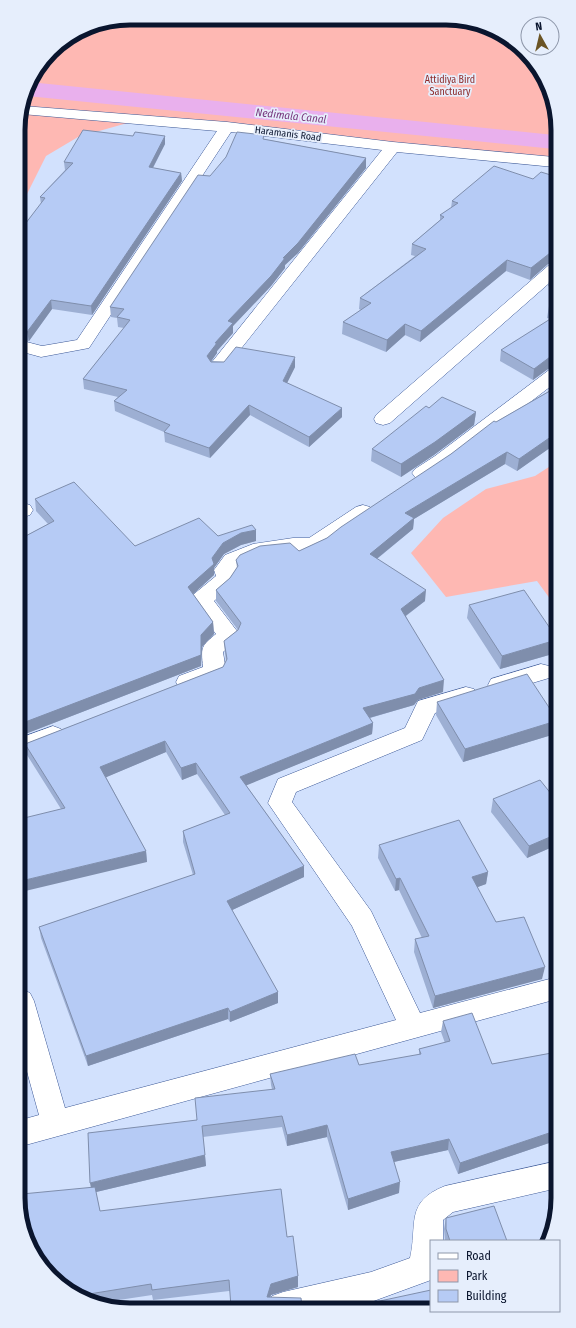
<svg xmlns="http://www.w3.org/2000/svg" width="576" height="1328" font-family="'Fira Sans Condensed',sans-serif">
	<rect width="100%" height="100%" fill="#d2e1fd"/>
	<path fill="#feb8b3" d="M130,18l337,2 53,26 34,55v61l-416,-42 -60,17 -32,19 -27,54 -1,-87 12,-43 26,-34 31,-20z
		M555,463l1,144 -19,-26 -91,16 -35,-44 32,-35 43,-29 49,-13z"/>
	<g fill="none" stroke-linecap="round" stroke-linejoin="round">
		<path fill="#e9b0ed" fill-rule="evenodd" d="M29,82l525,53v14l-527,-53h-1z"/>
		<g stroke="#3c5896" stroke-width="1">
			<path id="minor" d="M23,106l204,16 166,20 161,15v10l-157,-15 -173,218 -6,1 -6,-1 -3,-4 3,-4 170,-212 -151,-18 -142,216 -48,9 -22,-6v-11l23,6 35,-6 140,-209 -195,-17h-1z
				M555,264v14l-165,145 -7,2 -7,-2 -2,-4 2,-4 173,-150z
				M555,368v15l-106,81 -20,13 -7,2 -7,-2 -3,-4 3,-4 20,-13 114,-86z
				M23,503l7,2 3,5 -3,5 -10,3 -1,-14z
				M363,505l7,2 3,5 -3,5 -50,33 -63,7 -18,8 -4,6 2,6 -8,11 -15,13 26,34 -3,5 -14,12 3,19 -3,6 -36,13 -8,-2 -3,-6 3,-6 24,-9c-2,-20 -2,-21 13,-33l-26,-35 4,-5 22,-18 -2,-6 11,-15 28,-11 40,-6h16l47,-31z
				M541,664l8,2 3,6 -3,6 -50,15 -8,-2 -3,-6 3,-6z
				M466,687l8,2 3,6 -3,6 -39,12 -13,27 -126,52 -4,10 79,109 49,102 137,-36v22l-535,147 -1,-26 18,-5 -18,-65v-61l9,4 4,8 31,107 331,-88 -44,-94 -84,-123 10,-24 127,-51 13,-27z
				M53,726l8,3 3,6 -3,6 -41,15v-18z
				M558,1161v27l-105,24 -10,8v21h-12v39l-60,22 -21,5h-82l4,-11 11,-4 88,-20 39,-14c8,-33 -6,-56 35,-72z"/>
		</g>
		<use href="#minor" fill="#fff" fill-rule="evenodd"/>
	</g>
	<path fill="#9dafd3" d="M133,136h32v8l-12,24 28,5 1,8 -90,134 -40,-6 -23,32 -10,-2v-107l22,-28 -1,-7 25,-27 -1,-8z
		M264,139l102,19v10l-68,85 -13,12v3l-14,18 -38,40v7l-16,18v2l-6,8 84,6 -8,16 55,34 -33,30 -59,-32 -40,43 -45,-16 -1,-10 -49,-21 -1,-10 4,-4 -34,-8 -1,-10 41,-51 -6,-1 -1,-9 -6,-1 -1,-10 100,-131z
		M554,176l1,87 -7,1 -18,16 -24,-9 -86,71 -15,-7 -19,17 -44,-18 1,-12 18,-12 -2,-1 1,-11 55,-42 -4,-1 1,-11 28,-24v-5l11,-7 1,-7 81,-22z
		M555,270v19l-7,-3 2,-11z
		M555,302v65l-7,2 -15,11 -33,-19 1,-11 50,-31 -4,-1 2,-12z
		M555,374v72l-1,-1 -37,26 -12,-7 -91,55 -1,10 -36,30 48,42 -19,15 37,76 -25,8 -4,5 -44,13 3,5 -1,11 -126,51 58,81v11l-72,33 46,82v11l-48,19 -2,-3 -140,47 -47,-128 -2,-11 154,-52 -10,-33v-11l42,-16 -28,-41 -15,6 -16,-28 -60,25 40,74 1,11 -86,-53 -34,-54 -2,-11 198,-77 3,-6 -1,-8 -1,-12 14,-11 -22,-29v-11l14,-12 7,-10 -1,-8 63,-9 28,-13 124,-84 45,-32 55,-32h-2l2,-12z
		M429,408l47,4 -2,13 -40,30 -33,22 -30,-16 1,-12z
		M35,499l100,47 83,-10 38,-6v11l-15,4 -17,9 -10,14v7l-21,19 20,28 1,12 -12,13 -1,19 -181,70v-197l28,-15 -12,-13z
		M469,605l87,32v16l-56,16 -33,-51z
		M437,702l119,16v11l-1,5 -92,28 -27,-47z
		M493,799l63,1 1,45 -30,13 -36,-46z
		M379,845l109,27 -2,12 -9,3 19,35 46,57 -109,29 -19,-56 1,-13 7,-1 -23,-48 -4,1 -17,-33z
		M443,1021l49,43 65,-12 1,105 -6,-15 -94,32 -10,-24 -54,12 5,31 -51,17 -21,-73 -40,9 -5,-19 -79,10 3,29 -110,26 4,19 187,26 11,39v11l-27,8 -1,2 -41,-6 -76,9 -1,-5 -53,8 -48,-26 40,-89 106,-68 75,-31 -1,-4 -1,-11 89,-9 60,-10v-6l26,-6 -4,-11z
		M446,1218l61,23h-62l-1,-12z"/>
	<path fill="#7f8eac" d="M165,136v8l-16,31v-8z
		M366,158v10l-68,85 -13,12v3l-14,18 -38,40v7l-16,18v2l-9,13 -1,-10 21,-35 55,-63z
		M181,173l1,8 -90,134 -1,-9z
		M555,252v11l-7,1 -18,16 1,-12 19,-15z
		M507,260l-1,11 -86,71 1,-11z
		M51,300l1,9 -23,32 -2,-9z
		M405,324v11l-19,17 1,-12z
		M19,345l1,8 -1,1z
		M555,356v11l-7,2 -15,11 1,-11 16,-12z
		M295,357v10l-12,24v-10z
		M249,405l1,10 -40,43 -1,-10z
		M342,408v9l-33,30v-10z
		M476,412l-2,13 -40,30 -33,22v-13z
		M555,434l-1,11 -37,26 2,-12z
		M507,452l-2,12 -91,55 -1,10 -44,36 1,-11 35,-41z
		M256,530v11l-15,4 -17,9 -10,14v7l-25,23 -1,-11 24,-29 11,-15 18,-10z
		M426,590l-1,11 -25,19 1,-11z
		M213,622l1,12 -12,13 -1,19 -181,70v-12z
		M556,640v13l-56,16 2,-13z
		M444,680l-1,12 -25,8 -4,5 -52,15 1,-12 56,-20z
		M556,721v8l-1,5 -92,28 2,-13z
		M373,723l-1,11 -132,54v-11z
		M165,741l1,11 -64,27 -2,-12z
		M196,763l1,11 -15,6 -1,-12z
		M557,834v11l-30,13 2,-12z
		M146,851l1,11 -126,30v-11z
		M304,866v11l-76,35 -1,-11z
		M488,872l-2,12 -16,6 2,-13z
		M400,878l-1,12 -4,1 1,-12z
		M545,967l-3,12 -109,29 2,-12z
		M278,992v11l-48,19v-10z
		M228,1008v11l-140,47 -2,-10z
		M25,1106l2,10 -6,2v-11z
		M327,1125v12l-40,9v-11z
		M555,1131l-3,11 -94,32 2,-11z
		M449,1139l-1,11 -59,13 2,-11z
		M205,1155l1,11 -114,27 -2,-10z
		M400,1182l-1,11 -51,17v-11z
		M298,1276v11l-27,8 -4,12v-10l4,-13z"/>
	<path fill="#b6cbf5" stroke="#7f8eac" d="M83,130l50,6 2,-4 30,4 -16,31 32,6 -90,133 -40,-6 -24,32 -8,-2v-98l26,-34 -5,-1 33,-34 -9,-1z
		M237,132l27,3 -1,4 103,19 -68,85 -15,15h2l-14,18 -43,45 5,2 -18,20h2l-10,13 4,6h13l12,-15 59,10 -12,24 59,27 -33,29 -60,-32 -40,43 -45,-16 6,-7 -56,-24 13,-11 -44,-11 47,-59 -13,-3 7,-8 -14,-2 88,-132 12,1 16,-19z
		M494,166l39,13 8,-7 13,4 1,76 -5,1 -19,15 -24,-8 -86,71 -16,-7 -18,16 -44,-18 28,-19 -11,-5 66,-49 -14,-5 32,-27 -4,-2 18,-12 -6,-2z
		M555,270v7l-5,-2z
		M555,302v7l-6,-3z
		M555,316v40l-5,1 -16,12 -33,-19z
		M555,374v7l-4,-3z
		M555,388v46l-36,25 -12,-7 -102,61 9,5 -44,36 56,36 -25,19 43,71 -25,8 -4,6 -52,14 10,15 -133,54 64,89 -77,35 51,91 -48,20 -2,-4 -142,48 -47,-129 156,-53 -12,-43 47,-18 -34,-50 -15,5 -16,-27 -65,26 46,84 -125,30 -1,-62 45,-11 -40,-64 198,-77 4,-8 -3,-18 14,-11 3,-7 -25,-33 14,-12 8,-12 -2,-6 4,-5 20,-9 30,-3 9,8 28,-13 14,-11 110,-73 43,-33 2,1z
		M442,397l34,15 -41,30 -34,22 -29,-15 54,-43 3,2z
		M74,482l61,64 64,-28 19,18 34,-11 4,5 -15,3 -18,10 -11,15 2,6 -26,23 25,35 -12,13v20l-181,69v-185l34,-18 -19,-22z
		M524,590l32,47v3l-54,16 -33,-51z
		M527,674l29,44v3l-91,28 -28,-47z
		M540,780l16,20 1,34 -28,12 -36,-47z
		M459,820l29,52 -16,5 24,45 28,-5 21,50 -110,29 -20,-57 14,-3 -29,-58 -4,1 -17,-34z
		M472,1013l20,51 65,-12 1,86 -3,-7 -95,32 -11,-24 -58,13 9,30 -52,17 -21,-74 -40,10 -5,-19 -80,10 3,29 -115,28 -2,-50 109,-13 -2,-22 80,-9 -5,-15 85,-20 4,11 62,-11 -2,-5 31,-8 -7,-20z
		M21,1096l4,10 -4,1z
		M95,1187l5,24 181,-22 6,48 6,-1 5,40 -27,8 -4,13 34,1 1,9h-71l-2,-27 -77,10 -1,-6 -68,11 -32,-18 -29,-50v-33z
		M494,1206l13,35h-57l-4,-12v-11z
		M431,1290v16l-79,1z"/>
	<g text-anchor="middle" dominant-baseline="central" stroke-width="3.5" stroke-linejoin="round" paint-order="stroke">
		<g font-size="10" fill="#8d2b2b" stroke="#e6eefc">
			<text x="450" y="80">Attidiya Bird<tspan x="450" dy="12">Sanctuary</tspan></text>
		</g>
		<g font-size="10" fill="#0a152e" stroke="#e6eefc">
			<text transform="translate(288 134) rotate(7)">Haramanis Road</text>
		</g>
		<g font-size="11" font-style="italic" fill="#76357c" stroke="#e6eefc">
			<text transform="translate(291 116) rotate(6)">Nedimala Canal</text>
		</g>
	</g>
	<path d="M0 0H576V1328H0ZM130 25H446A105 105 0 0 1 551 130V1198A105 105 0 0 1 446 1303H130A105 105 0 0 1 25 1198V130A105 105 0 0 1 130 25Z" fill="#e6eefc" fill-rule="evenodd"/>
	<path fill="none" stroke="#0a152e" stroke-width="5" d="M130 25H446A105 105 0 0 1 551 130V1198A105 105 0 0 1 446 1303H130A105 105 0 0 1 25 1198V130A105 105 0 0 1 130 25Z"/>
	<rect x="430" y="1240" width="130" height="72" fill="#e6eefc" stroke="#8e97aa"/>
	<rect x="438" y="1253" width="20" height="6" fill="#ffffff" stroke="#8e97aa"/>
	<text x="466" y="1260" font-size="12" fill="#0a152e">Road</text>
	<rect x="438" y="1270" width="20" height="12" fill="#feb8b3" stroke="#8e97aa"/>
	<text x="466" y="1280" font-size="12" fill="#0a152e">Park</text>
	<rect x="438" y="1290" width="20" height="12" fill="#b6cbf5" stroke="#8e97aa"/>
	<text x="466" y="1300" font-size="12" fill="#0a152e">Building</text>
	<g transform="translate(540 36) rotate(352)"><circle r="19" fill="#e6eefc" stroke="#8e97aa"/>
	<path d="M0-3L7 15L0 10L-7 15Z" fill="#6b5424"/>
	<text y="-6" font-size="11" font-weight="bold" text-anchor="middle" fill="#0a152e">N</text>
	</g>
</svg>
